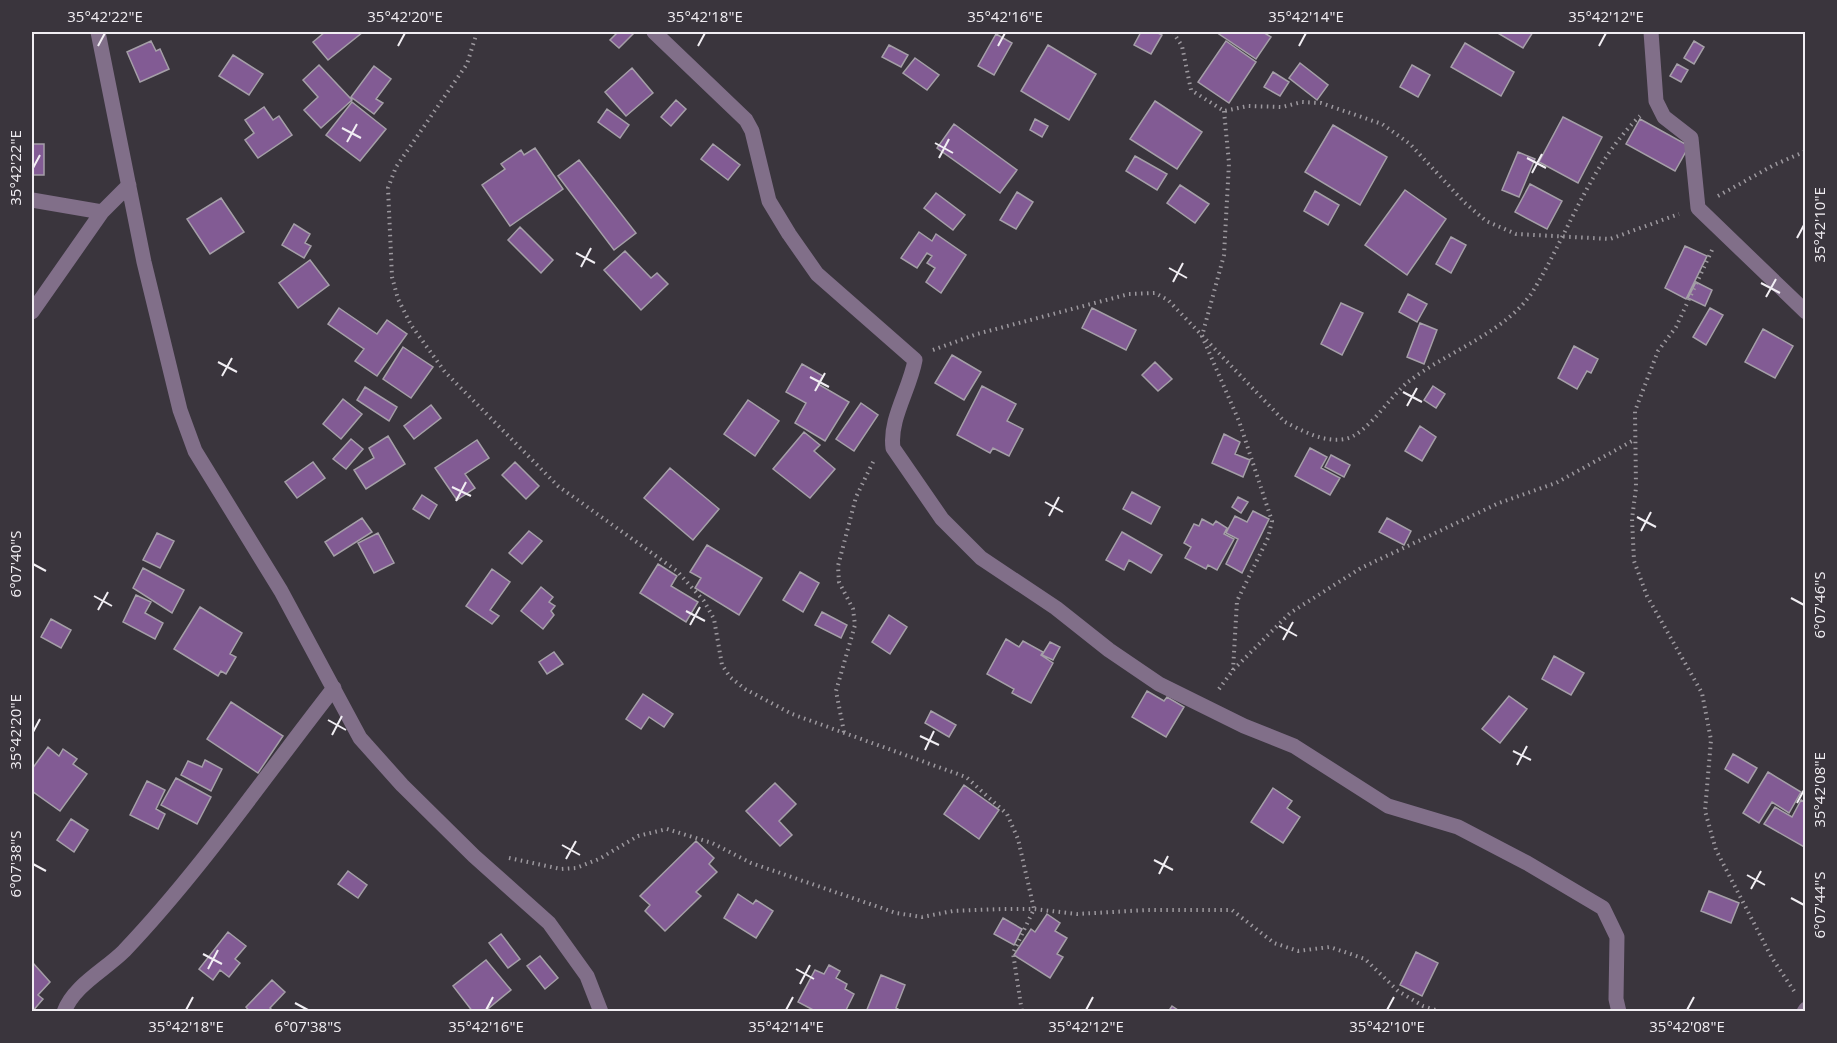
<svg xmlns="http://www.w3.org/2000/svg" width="1837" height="1043" font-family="'Open Sans',sans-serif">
	<rect width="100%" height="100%" fill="#3a353d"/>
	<path fill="#825b94" stroke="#a59fa8" stroke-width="1.5" d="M325,32h38l-35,28 -15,-18z
		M618,32h17l-16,16 -9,-8z
		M1141,32h15l6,3 -11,19 -17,-9z
		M1216,32h47l8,5 -15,22z
		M1496,32h37l-10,16z
		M996,34l16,9 -18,32 -16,-9z
		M151,41l5,10 4,-2 9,20 -29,13 -13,-30z
		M1226,41l30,21 -27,41 -31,-21z
		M1694,41l10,6 -10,17 -10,-6z
		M1465,43l49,29 -13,24 -50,-29z
		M889,45l19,10 -7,12 -19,-10z
		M1048,45l48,29 -27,46 -48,-29z
		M233,55l30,19 -14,21 -30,-19z
		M915,58l24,17 -12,15 -24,-17z
		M1300,63l28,22 -11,15 -28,-22z
		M1677,64l11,6 -7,12 -11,-6z
		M319,65l33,35 -31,28 -17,-18 14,-13 -15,-17z
		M1412,65l18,10 -12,22 -18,-10z
		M374,66l17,13 -15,20 7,4 -9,11 -23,-17z
		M632,68l21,25 -27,23 -21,-24z
		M1273,72l16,10 -9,14 -16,-9z
		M676,100l10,9 -15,17 -10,-9z
		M1155,101l47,31 -25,37 -47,-30z
		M352,102l34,27 -26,32 -34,-26z
		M264,107l9,13 6,-4 13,19 -34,23 -13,-18 9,-7 -9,-13z
		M607,109l22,16 -9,13 -22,-16z
		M1563,117l39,20 -24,46 -39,-21z
		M1035,119l13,7 -6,11 -12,-7z
		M1640,119l49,27 -14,25 -49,-27z
		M954,124l63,46 -17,23 -63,-45z
		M1333,125l54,32 -27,48 -55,-33z
		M32,144h12v31h-12z
		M713,144l27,21 -12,15 -27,-21z
		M535,148l28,41 -53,37 -28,-41 23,-16 -4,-5 20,-14 3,5z
		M1518,152l17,7 -16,38 -17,-7z
		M1135,156l32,18 -10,16 -31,-19z
		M579,160l57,73 -22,17 -56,-74z
		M1530,184l32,17 -15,28 -32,-17z
		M1180,185l29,19 -14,19 -28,-20z
		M1405,190l41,29 -39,56 -42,-30z
		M1315,191l24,14 -11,20 -24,-14z
		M1017,192l16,10 -17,27 -16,-9z
		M936,193l29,22 -12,15 -29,-22z
		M221,198l23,34 -34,22 -23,-35z
		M294,224l16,10 -5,9 6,3 -7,12 -22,-13z
		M520,227l33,33 -12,13 -33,-33z
		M919,232l13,9 4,-7 30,21 -25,38 -15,-11 9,-14 -8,-5 5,-7 -5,-3 -10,15 -16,-10z
		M1451,237l15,8 -15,28 -15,-9z
		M1685,246l22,10 -21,43 -21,-11z
		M625,251l26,27 6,-5 11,11 -27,26 -37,-40z
		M310,260l19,25 -31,23 -19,-25z
		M1696,282l16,8 -7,16 -17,-8z
		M1408,294l19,10 -10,18 -18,-10z
		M1341,303l22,10 -21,42 -21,-11z
		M339,308l38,26 10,-14 20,14 -30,42 -22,-15 9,-12 -36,-25z
		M1092,308l44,22 -10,20 -44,-22z
		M1710,308l13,7 -17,30 -13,-8z
		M1420,323l17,7 -13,34 -17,-7z
		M1763,329l30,17 -18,32 -30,-16z
		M1574,346l24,13 -7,14 -4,-2 -10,18 -19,-11z
		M403,347l30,20 -22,31 -28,-19z
		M952,355l29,17 -17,28 -29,-17z
		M1155,362l17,17 -14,12 -16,-16z
		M802,364l21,12 -5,8 31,18 -24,39 -30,-18 11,-20 -20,-11z
		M982,386l34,18 -9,17 16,8 -14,27 -16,-8 -3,5 -33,-18z
		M1433,386l12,8 -9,14 -12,-8z
		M365,387l32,20 -8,14 -32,-21z
		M343,399l19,15 -21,25 -18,-15z
		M748,400l31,21 -24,35 -31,-22z
		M861,403l17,12 -24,36 -18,-12z
		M431,405l10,13 -27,21 -10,-13z
		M1420,426l16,11 -14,24 -17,-10z
		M804,432l16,13 -6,6 21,18 -25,29 -37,-29z
		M1224,434l16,8 -5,12 15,6 -7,17 -31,-14z
		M388,436l17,28 -39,25 -12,-19 20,-12 -5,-10z
		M351,439l12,10 -17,20 -13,-10z
		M477,440l12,18 -24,16 10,14 -18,12 -22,-32z
		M1310,448l17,9 -6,11 19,10 -10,17 -35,-19z
		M1331,455l19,10 -6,12 -19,-10z
		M313,462l12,16 -28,20 -12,-16z
		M515,462l24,24 -13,13 -24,-24z
		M670,468l49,41 -26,31 -49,-42z
		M1132,492l28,15 -9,17 -28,-15z
		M422,495l15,10 -8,14 -16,-10z
		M1238,497l10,5 -7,11 -9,-6z
		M1253,511l16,8 -27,54 -16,-9 12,-25 -12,-6 9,-17 12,6z
		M362,518l10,14 -38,24 -9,-14z
		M1387,518l24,13 -7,14 -25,-13z
		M1202,519l11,6 3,-4 11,7 -3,6 10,5 -17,31 -9,-5 -2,4 -21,-11 6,-11 -7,-4 10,-19 5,2z
		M529,531l13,10 -20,23 -13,-11z
		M1122,532l40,23 -11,18 -22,-13 -5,10 -18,-10z
		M157,533l17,8 -14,27 -17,-8z
		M378,533l16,30 -20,10 -16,-30z
		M707,545l55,33 -23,37 -44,-27 6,-10 -11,-6z
		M658,564l19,12 -6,10 27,16 -12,20 -46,-29z
		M143,568l41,22 -12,23 -39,-25z
		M492,569l18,13 -20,28 9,6 -7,8 -26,-18z
		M800,572l19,11 -16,29 -20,-12z
		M541,587l12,10 -4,5 6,4 -4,5 3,4 -11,14 -22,-18z
		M136,595l15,7 -6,11 18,10 -8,16 -32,-17z
		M200,607l42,26 -12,21 6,3 -10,17 -5,-3 -3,5 -44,-27z
		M822,612l25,13 -6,13 -26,-13z
		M889,615l18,12 -17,27 -18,-12z
		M51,619l20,11 -10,18 -20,-11z
		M1006,639l13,8 4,-6 20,11 -2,3 12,8 -22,40 -19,-10 2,-4 -27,-15z
		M1050,642l10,5 -7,13 -11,-5z
		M554,652l9,12 -16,10 -8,-12z
		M1554,656l30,17 -13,22 -29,-16z
		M1147,691l17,10 3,-4 17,10 -18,30 -34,-20z
		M643,694l30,20 -9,13 -15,-10 -8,12 -15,-10z
		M1509,696l18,13 -27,34 -18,-14z
		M231,702l52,34 -25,37 -51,-34z
		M931,711l25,14 -7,12 -24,-14z
		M48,747l11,9 4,-7 14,10 -4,5 14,10 -27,37 -28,-20v-22z
		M1733,754l24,14 -9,15 -23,-14z
		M205,760l17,9 -11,22 -30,-16 7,-14 14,6z
		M1768,772l33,20 -12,21 -17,-11 -13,21 -16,-10z
		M176,778l35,19 -14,27 -36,-19z
		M147,781l18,9 -9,19 9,5 -7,15 -28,-14z
		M775,783l21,21 -17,17 13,14 -12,11 -34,-35z
		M964,785l35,25 -20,29 -35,-25z
		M1273,788l19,13 -5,7 13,9 -17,26 -32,-21z
		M1801,800l5,3v45l-42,-24 11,-17 17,10z
		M71,819l17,11 -14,22 -17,-12z
		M696,841l18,17 -5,6 8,8 -21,20 5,4 -36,35 -20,-20 5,-6 -10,-9z
		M348,871l19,14 -9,13 -20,-14z
		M1709,891l30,12 -8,20 -30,-12z
		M738,894l15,10 3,-4 17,11 -17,27 -32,-20z
		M1047,914l13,9 -5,8 12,7 -10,16 6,3 -13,21 -36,-23 17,-26 4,3z
		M1003,918l19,11 -8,16 -20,-11z
		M228,932l18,14 -11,13 5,4 -11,14 -9,-7 -7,10 -14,-11z
		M501,934l19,25 -12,9 -19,-25z
		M1416,952l22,11 -16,33 -22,-11z
		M540,956l18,22 -13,11 -18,-23z
		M486,960l25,30 -27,22h-11l-20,-26z
		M33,963l17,19 -12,13 5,4 -11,13z
		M829,965l11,6 -4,7 11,6 -2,5 9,5 -9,18h-28l-19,-10 17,-32 9,4z
		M881,975l24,10 -9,23 7,4h-37z
		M272,980l13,12 -15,16 4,4h-24l-4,-5z
		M1172,1006l9,6h-13z"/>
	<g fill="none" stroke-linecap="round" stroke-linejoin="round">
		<path stroke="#9d999f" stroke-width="4" stroke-dasharray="1.5 4.5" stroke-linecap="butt" d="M477,32l-10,32 -71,103 -8,21 4,89 6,22 13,26 34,47 113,114 119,85 27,30 10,18 8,46 8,12 15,12 47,25 174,63 41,37 11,25 16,70 -21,44 9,59
			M1173,32l9,14 9,44 33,21 24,-5 34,1 20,-5 19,1 61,21 28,20 54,58 22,19 30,13 94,5 69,-25
			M1224,111l5,52 -5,92 -22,81 37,85 33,100 -4,17 -31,63 -4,69
			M1718,196l56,-31 32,-14
			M1712,250l-36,77 -18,24 -23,60 1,77 -4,31 2,42 13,35 55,97 9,47 -6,71 11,39 56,108 22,33
			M933,350l44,-16 152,-40 26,-1 13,7 117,122c18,9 39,21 60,17 22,-4 45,-43 63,-57 38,-30 99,-50 125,-91 35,-57 57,-127 107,-175
			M1219,689l14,-19 57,-57 71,-45 138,-65 57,-20 78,-43
			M844,732l-8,-41 19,-66 -2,-16 -14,-27 -1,-16 18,-69 18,-37
			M509,858l52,11 15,-1 23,-9 39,-23 29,-7 45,14 39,20 145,50 26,4 31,-6 49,-2h32l43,5 70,-4h85l42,33 24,8 32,-4 35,12 33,32 25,15 19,6"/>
		<path stroke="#816f89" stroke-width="15" d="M98,32l46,230 36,148 15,41 86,140 79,147 42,47 72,71 75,67 38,53 14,36
			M654,32l92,88 6,11 17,70 20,33 28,40 98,86c-5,29 -26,59 -22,88l49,71 39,39 75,50 53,42 50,34 85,42 50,20 94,60 70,21 69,36 76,45 14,29 -1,62 3,13
			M1651,32l5,69 8,16 27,21 7,70 108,104
			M32,200l70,12
			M32,312l70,-100 27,-27
			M64,1012c9,-26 41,-42 60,-61 77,-81 141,-175 210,-263
			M1804,1012l2,-3"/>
	</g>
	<path fill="none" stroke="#f1eef3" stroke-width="2" d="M98,46l7,-13M398,46l7,-13M698,46l7,-13M998,46l7,-13M1299,46l7,-13M1599,46l7,-13M342,128l19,10M347,142l10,-18M935,143l18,10M939,158l10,-19M1527,158l19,10M33,168l7,-13M1532,173l10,-19M1797,238l7,-13M576,253l19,10M581,267l10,-19M1169,268l18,10M1173,282l10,-19M1761,283l19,10M1766,297l10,-18M218,362l19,10M222,376l10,-18M810,377l19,10M815,391l10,-18M1403,392l19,10M1407,406l10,-18M452,487l19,9M456,501l10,-19M1045,502l18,10M1049,516l10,-19M1637,517l19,10M1641,531l10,-19M33,564l13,7M94,596l18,10M1791,598l13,7M98,610l10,-18M686,611l19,10M690,625l10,-18M1279,626l18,10M1283,640l10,-18M328,720l18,10M33,732l7,-13M332,735l10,-19M920,736l19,9M925,750l9,-19M1513,751l18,9M1517,765l10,-19M1797,803l7,-13M562,845l18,10M566,859l10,-18M1154,860l19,10M33,864l13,7M1159,874l9,-18M1747,875l18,10M1751,889l10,-18M1791,898l13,7M203,954l19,10M208,969l10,-19M796,969l18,10M800,984l10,-19M295,1003l13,7M186,1010l7,-13M486,1010l7,-13M786,1010l7,-13M1086,1010l7,-13M1387,1010l7,-13M1687,1010l7,-13"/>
	<rect width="1837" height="1043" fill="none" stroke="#3a353d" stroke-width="66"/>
	<rect x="33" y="33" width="1771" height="977" fill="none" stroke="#f1eef3" stroke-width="2"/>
	<g font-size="15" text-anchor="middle" fill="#f1eef3">
		<text x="105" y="22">35°42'22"E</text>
		<text x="405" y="22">35°42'20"E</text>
		<text x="705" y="22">35°42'18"E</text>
		<text x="1005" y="22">35°42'16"E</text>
		<text x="1306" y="22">35°42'14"E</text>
		<text x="1606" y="22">35°42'12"E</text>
		<text transform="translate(16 168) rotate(-90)" y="5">35°42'22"E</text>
		<text transform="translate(1820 225) rotate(-90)" y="5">35°42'10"E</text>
		<text transform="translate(16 564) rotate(-90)" y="5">6°07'40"S</text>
		<text transform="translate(1820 605) rotate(-90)" y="5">6°07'46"S</text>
		<text transform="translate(16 732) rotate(-90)" y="5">35°42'20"E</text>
		<text transform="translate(1820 790) rotate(-90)" y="5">35°42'08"E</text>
		<text transform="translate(16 864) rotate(-90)" y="5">6°07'38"S</text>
		<text transform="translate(1820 905) rotate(-90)" y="5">6°07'44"S</text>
		<text x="186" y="1032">35°42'18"E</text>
		<text x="308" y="1032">6°07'38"S</text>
		<text x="486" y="1032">35°42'16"E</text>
		<text x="786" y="1032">35°42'14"E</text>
		<text x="1086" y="1032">35°42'12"E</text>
		<text x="1387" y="1032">35°42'10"E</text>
		<text x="1687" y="1032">35°42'08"E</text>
	</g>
</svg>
